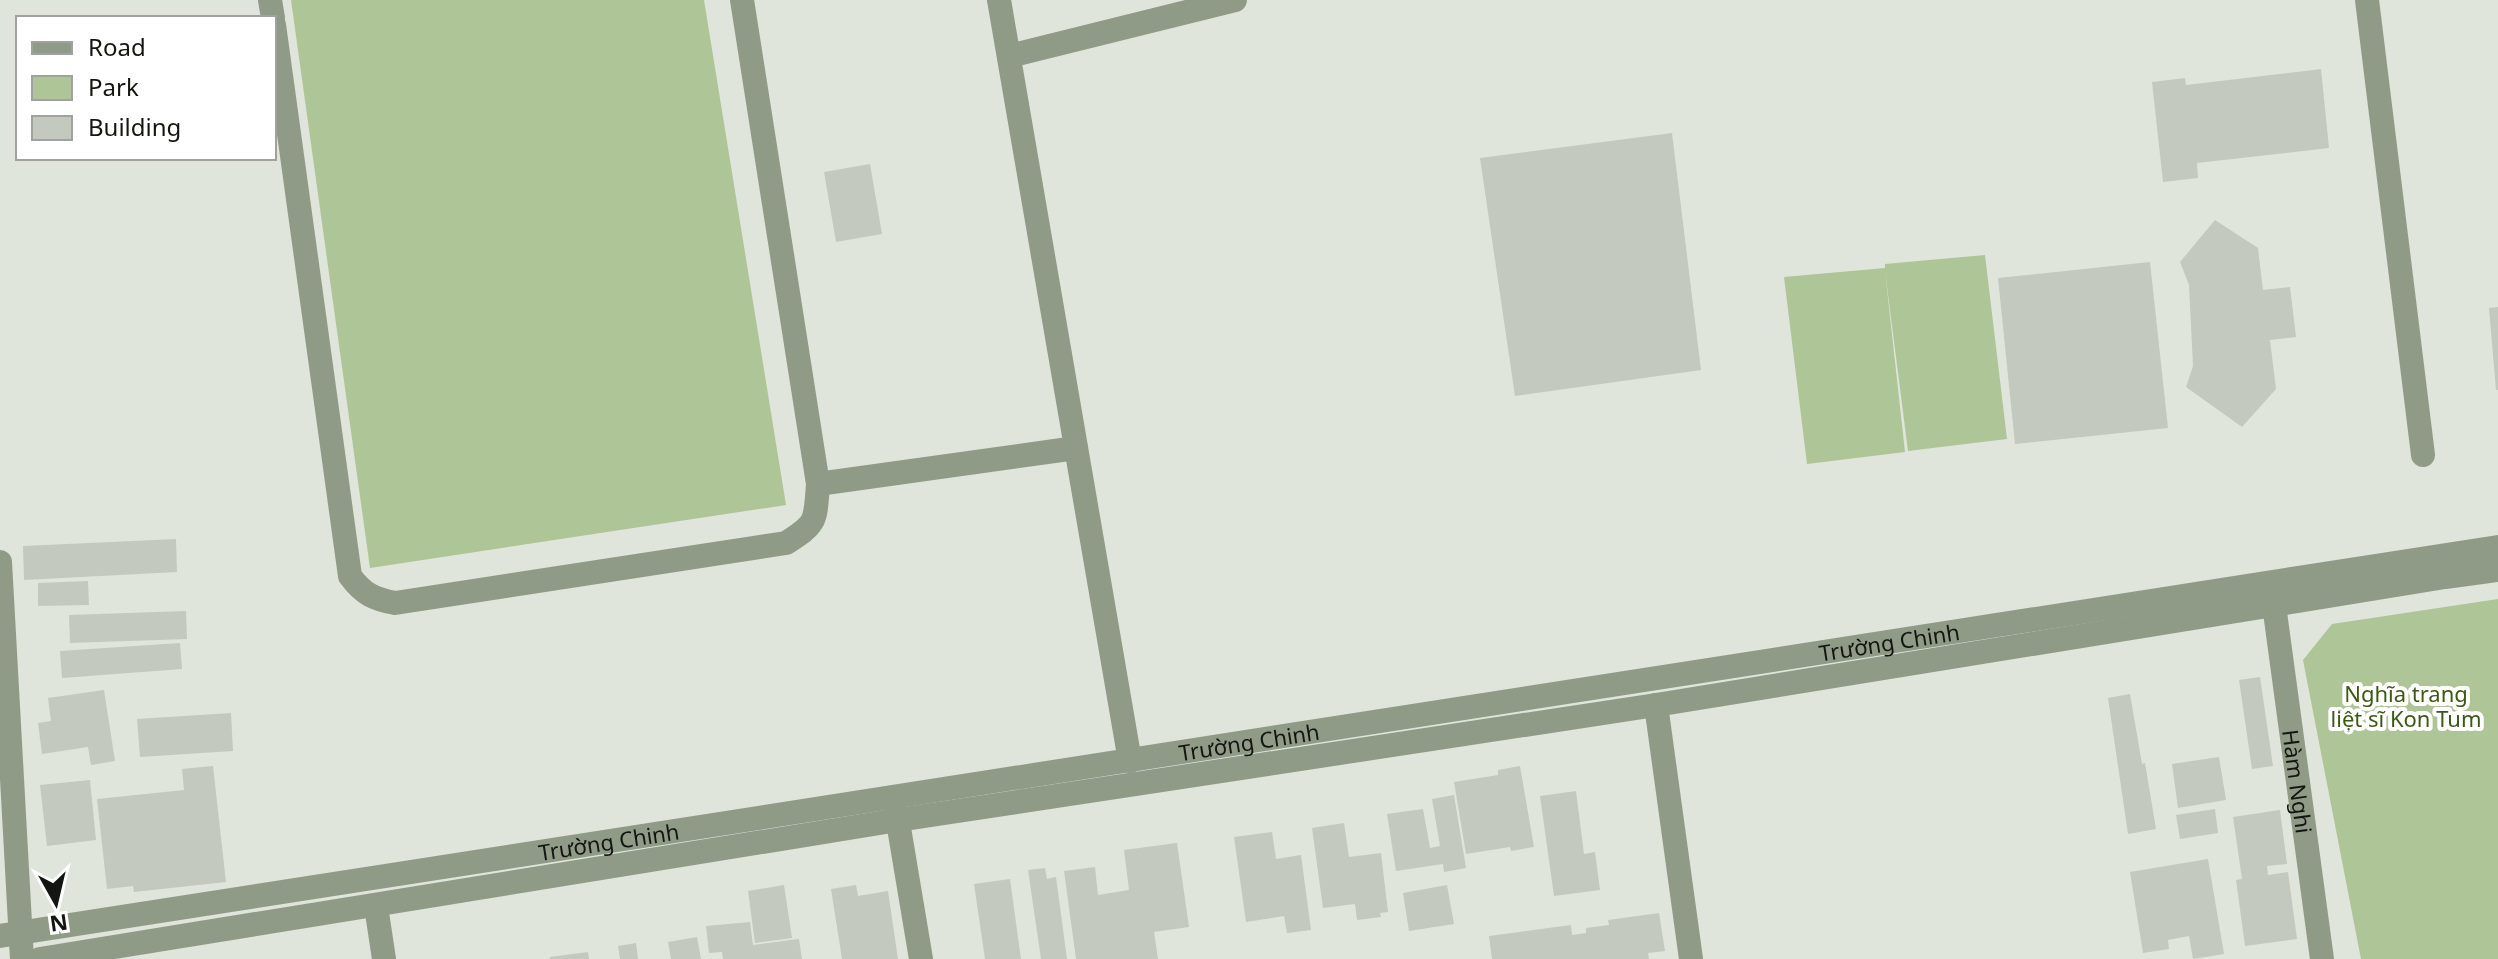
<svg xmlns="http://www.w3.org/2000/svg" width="2498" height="959" font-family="'Noto Sans',sans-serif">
	<rect width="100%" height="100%" fill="#dfe5da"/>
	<path fill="#aec598" d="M291,0h413l82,505 -416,63z
		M1985,255l22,184 -99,12 -23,-180 20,181 -98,12 -23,-187 101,-9v-4z
		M2498,599v360h-137l-58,-299 29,-36z"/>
	<path fill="#c4c9bf" d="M2321,69l8,79 -132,15 1,15 -35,4 -11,-100 33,-4 1,7z
		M1672,133l29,237 -186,26 -35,-238z
		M870,164l12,70 -46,8 -12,-70z
		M2215,220l43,28 5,42 27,-3 6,50 -26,3 6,49 -34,38 -56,-40 7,-21 -4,-81 -9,-23z
		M2150,262l18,166 -153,16 -17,-166z
		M2498,307v83h-2l-7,-82z
		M176,539l1,33 -153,8 -1,-34z
		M88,581l1,24 -51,1v-23z
		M186,611l1,28 -117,4 -1,-28z
		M180,643l2,26 -120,9 -2,-27z
		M2260,677l13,89 -21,3 -13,-89z
		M104,690l11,71 -24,4 -3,-18 -46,7 -4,-31 13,-2 -3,-23z
		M2130,694l12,70 3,-1 11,66 -28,5 -20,-136z
		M231,713l2,38 -93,6 -3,-38z
		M2219,757l7,43 -48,8 -6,-44z
		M213,766l13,116 -92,10 -1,-6 -26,3 -10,-90 87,-9 -2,-21z
		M1520,766l14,81 -23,4 -1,-4 -44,7 -12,-72 44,-7v-5z
		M90,780l6,60 -49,6 -7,-61z
		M1576,791l8,63 11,-2 5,38 -46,6 -14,-100z
		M1454,795l12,73 -22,4 -1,-8 -47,7 -9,-57 36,-5 7,39 10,-2 -8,-47z
		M2215,809l3,24 -38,6 -4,-24z
		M2280,810l7,54 -20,2 1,9 20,-3 9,67 -52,7 -9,-66 6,-1 -9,-62z
		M1344,823l5,34 32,-4 7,59 -8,1 1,4 -24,3 -2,-16 -32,4 -11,-80z
		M1272,832l4,27 25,-4 10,75 -24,3 -3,-17 -38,6 -12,-85z
		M1177,843l12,84 -35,5 4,27h-82l-12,-88 31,-4 3,28 31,-5 -5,-40z
		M2208,859l16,95 -31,5 -4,-23 -21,4 1,9 -26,4 -13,-81z
		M1045,868l2,11 9,-2 11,82h-26l-13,-89z
		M1010,879l11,80h-36l-11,-75z
		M784,885l8,53 -37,5 -7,-52z
		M856,885l2,11 30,-5 10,68h-56l-11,-70z
		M1447,885l7,39 -45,7 -6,-38z
		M1659,913l6,38 -17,2 1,6h-157l-3,-23 82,-11 1,10 14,-2v-5l23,-3 -1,-5z
		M750,922l3,23 46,-6 3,20h-79l-1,-7 -13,1 -3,-27z
		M697,937l4,22h-30l-3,-17z
		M636,943l2,16h-18l-2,-13z
		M588,952l1,7h-39v-2z"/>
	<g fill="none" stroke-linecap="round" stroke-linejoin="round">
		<g stroke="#909b87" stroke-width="24">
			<path d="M270,0l3,18"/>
			<path d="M999,0l131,761"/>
			<path d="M2367,0l56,455"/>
			<path d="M274,25l76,551c13,18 24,23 45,27l391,-60c32,-20 29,-22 32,-59l-76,-484"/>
			<path d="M1009,56l226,-56"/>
			<path d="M818,484l258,-36"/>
			<path d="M0,562l22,397"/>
			<path id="s1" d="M2274,605l48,354"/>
			<path d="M1656,705l35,254"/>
			<path d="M895,804l26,155"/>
			<path d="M376,906l8,53"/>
			<path id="s2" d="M0,936l2498,-389"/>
			<path d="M40,959l858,-139 758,-115 789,-128 53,-7"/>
		</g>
	</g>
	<g text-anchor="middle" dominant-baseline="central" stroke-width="8" stroke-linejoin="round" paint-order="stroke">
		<g font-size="22" fill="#131511" stroke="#fff">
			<text stroke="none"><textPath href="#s2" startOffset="1912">Trường Chinh</textPath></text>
			<text stroke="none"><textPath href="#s2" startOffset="1264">Trường Chinh</textPath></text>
			<text stroke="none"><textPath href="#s1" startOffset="178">Hàm Nghi</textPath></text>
			<text stroke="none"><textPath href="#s2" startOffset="616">Trường Chinh</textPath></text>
		</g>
		<g font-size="22" fill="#3c5914" stroke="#fff">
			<text x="2406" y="693">Nghĩa trang<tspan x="2406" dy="25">liệt sĩ Kon Tum</tspan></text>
		</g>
	</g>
	<rect x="16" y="16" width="260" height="144" fill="#ffffff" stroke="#a1a1a0" stroke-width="2"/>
	<rect x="32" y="42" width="40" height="12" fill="#909b87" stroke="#a1a1a0" stroke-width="2"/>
	<text x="88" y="56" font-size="24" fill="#131511">Road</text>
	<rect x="32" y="76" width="40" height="24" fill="#aec598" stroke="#a1a1a0" stroke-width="2"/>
	<text x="88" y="96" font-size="24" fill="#131511">Park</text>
	<rect x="32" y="116" width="40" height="24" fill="#c4c9bf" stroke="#a1a1a0" stroke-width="2"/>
	<text x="88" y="136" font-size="24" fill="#131511">Building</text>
	<g transform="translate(56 903) rotate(172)" stroke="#ffffff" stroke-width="6" paint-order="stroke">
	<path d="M0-6L14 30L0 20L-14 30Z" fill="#131511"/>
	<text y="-12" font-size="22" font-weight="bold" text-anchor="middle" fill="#131511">N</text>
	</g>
</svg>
